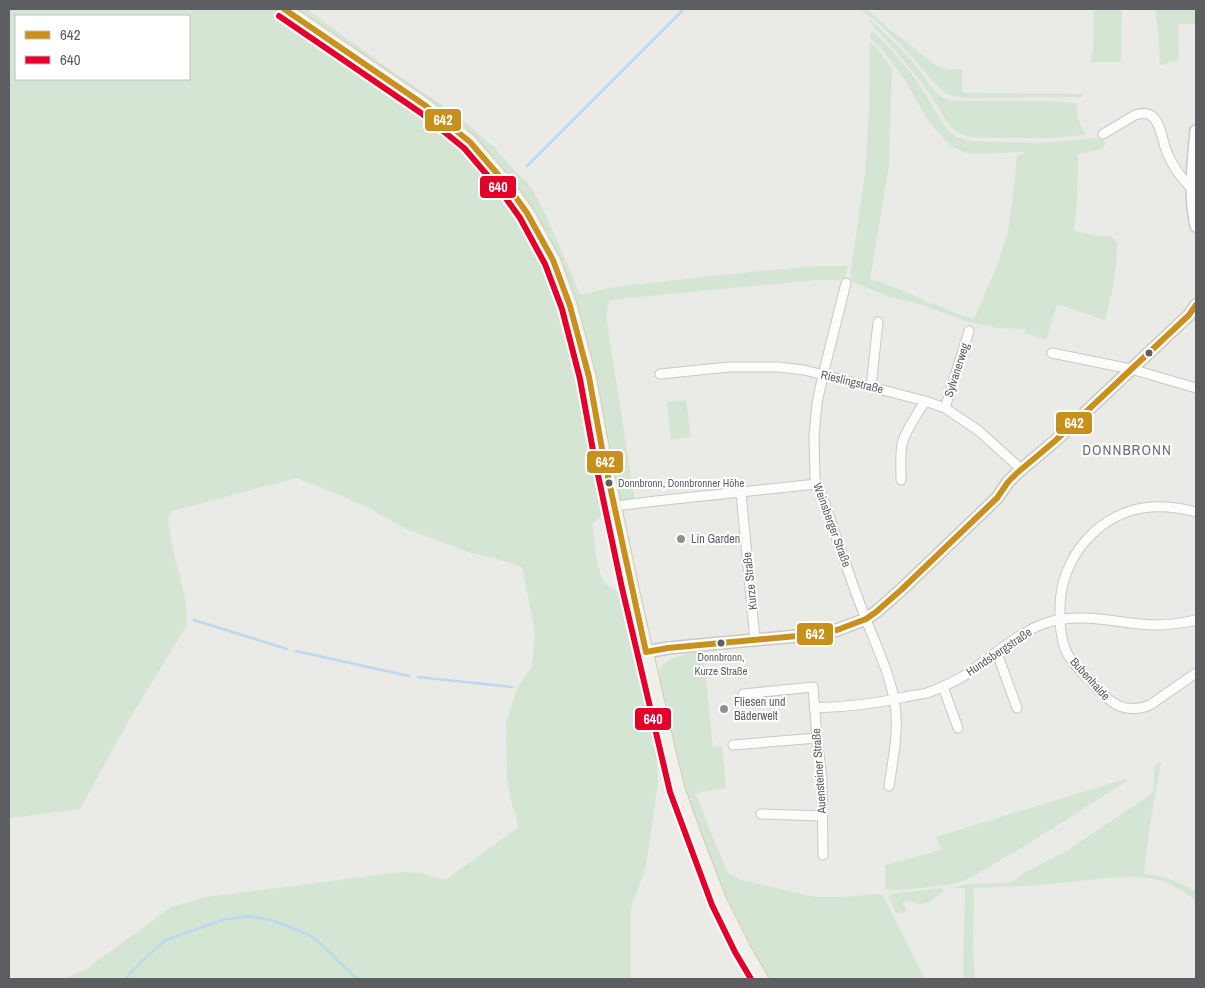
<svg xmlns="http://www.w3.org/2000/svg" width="1205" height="988" font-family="'Archivo Narrow',sans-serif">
	<rect width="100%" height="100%" fill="#eaeae6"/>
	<path fill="#d5e5d4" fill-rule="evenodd" d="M9,9h274l141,101 43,37 36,40 25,37 14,27 13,33 11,32 15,58 16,81 8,55 -5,7 -7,7v2c1,15 4,46 12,57 5,6 11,7 16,11 3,3 5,7 7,10l20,94 9,60 1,26 -12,82 -15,42v71h-568l22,-9 86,-63 34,-10 197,-25 19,1 24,7 74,-53 -9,-30 -3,-18 -1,-56 11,-35 15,-22 3,-33 -13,-66 -14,-5 -37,-9 -67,-25 -35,-20 -39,-17 -34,-13 -124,33 -4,8 4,27 13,51 2,18 -1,12 -56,91 -50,91 -71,9zM16,16h173v63h-173z
		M291,9h15l90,65 61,41 37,32 24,27 9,8 8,12 11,22 21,47 13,32 29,-7 22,-3 119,-13 69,-6h29l-3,12 -6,2h-23l-188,18 -19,3 -3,15 29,186 -19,3 -40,-193 -76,-144z
		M859,9h8l24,22 4,2 40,32 12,4h15v22l3,2 117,1v3l-118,1 -11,-2 -10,-4 -42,-47 -26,-25z
		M1094,9h28l-1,53h-31l3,-11z
		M1155,9h41v15h-18l1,36 -19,5 -1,-25z
		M868,20h2l2,1c16,15 32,30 46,47 7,9 12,20 21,27 7,6 18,6 26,6h83l28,2c1,6 1,15 4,21 2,5 4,6 5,11 -28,4 -56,3 -84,3 -13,-1 -30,2 -42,-5 -9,-4 -16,-17 -21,-26 -20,-33 -45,-58 -70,-87z
		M874,32l13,13 24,28 13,19 20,33 7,8 6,4 11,4 72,2 57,-5 6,2 2,2v3l-2,3 -5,2 -20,4 -1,49 -3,28 24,5h12l7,6c0,27 -5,53 -12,78l-48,-16 -11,36 -21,-7v-4l-26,-1 -27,-5 -53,-19 -30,-7 -37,-16 -2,-5 15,-102 4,-64 1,-68 6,5 16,22 -3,96 -19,115 8,1 35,14 15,8 7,1 20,9 19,6 24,-56 10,-31 7,-54 2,-23 9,-1 -3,-2h-4l-45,2 -10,-2 -13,-6 -17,-18 -7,-9 -22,-39 -24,-32 -11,-10v-4z
		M686,400l5,37 -20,3 -4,-38z
		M703,651l10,96 9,-1 4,42 -30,5 14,38 18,42 13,7 74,17h30l30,-3h5l4,3 41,82h-159l-33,-58 -48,-119 -28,-126c1,-4 3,-9 6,-11 9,-10 27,-11 40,-14z
		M1161,762l-12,69 -5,43c19,1 36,8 52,18v8c-13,-8 -25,-18 -41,-21 -28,-5 -64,1 -92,4 -30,3 -60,4 -89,5l-1,59 2,32h-12l2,-91h-11l7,-3 51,-3 12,-9 44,-23 73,-49 12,-9 2,-23 -2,-1z
		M1125,779l2,2 -109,69 -52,30 -17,5 -39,4 -20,1 -4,-2 -1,-3v-20l56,-15 -5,-13z
		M941,888l2,1v2c-6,5 -15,14 -24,13 -4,0 -8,-3 -13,-3l-3,1v3l3,3v3l-3,2h-7l-8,-17 3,-2z"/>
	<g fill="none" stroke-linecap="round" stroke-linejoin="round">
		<path stroke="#bed8f0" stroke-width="2.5" d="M527,166l157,-157
			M194,620l93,29
			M296,651l113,25
			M418,677l94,10
			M125,979l18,-19 23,-20 56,-20 27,-4 25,5 21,8 18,8 8,7 36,35"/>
		<g stroke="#c8c8c7" stroke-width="11">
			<path id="minor" d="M1103,134l32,-19c6,-2 13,-3 18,2 9,9 9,23 13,33 6,16 14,27 26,39h4
				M846,283l-23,92 -6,28 -2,22 -1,13 1,39 1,7 4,6c14,40 27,80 42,119 11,30 26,59 32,90 6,28 -1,59 -5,87
				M1052,353l79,16 65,19
				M660,374l69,-7h49l26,3 67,17 54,14 20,7 34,23 42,38
				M871,387l7,-65
				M945,408l24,-77
				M901,480c0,-12 -1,-24 1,-36 4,-15 15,-29 23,-43
				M741,493l14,147
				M615,506l50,-6 151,-16
				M1196,512c-15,-4 -30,-6 -45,-5 -51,4 -91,50 -91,101 0,14 0,31 7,45 6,12 18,22 27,32 16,18 30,30 56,20l46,-32
				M997,653l20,55
				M943,687l15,41
				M743,694l70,-7 4,51 5,41 1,76
				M814,708c31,-1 61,-4 91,-11 7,-2 15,-2 22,-4 12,-4 24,-10 35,-16 27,-17 56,-46 87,-55 35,-10 70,2 106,3 14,0 28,-2 41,-5
				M733,745l84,-7
				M761,814l62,2"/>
		</g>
		<g stroke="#c8c8c7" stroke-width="14">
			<path id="tertiary" d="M1196,131c-3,32 -7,63 0,95
				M646,652l22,-4 140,-13 29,-5 29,-11 10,-7 25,-22 96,-92 11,-16 9,-9 38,-32 134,-126 7,-10"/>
		</g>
		<g stroke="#d0cbb6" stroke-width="16">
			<path id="primary" d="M284,9l142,97 44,36 37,43 20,28 26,47 17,46 19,71 14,77 28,132 37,164 10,40 19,53 23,59 23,46 18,31"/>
		</g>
		<use href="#minor" stroke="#fcfcfb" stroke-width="9"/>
		<use href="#tertiary" stroke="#fcfcfb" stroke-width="11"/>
		<use href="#primary" stroke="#f1f0e8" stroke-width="14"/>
		<g stroke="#fff" stroke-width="10">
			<path id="bus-1" d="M284,9l142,97 44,36 37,43 20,28 26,47 17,46 19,71 14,77 43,198
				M646,652l22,-4 140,-13 29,-5 29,-11 10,-7 25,-22 96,-92 11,-16 9,-9 38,-32 134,-126 7,-10"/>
		</g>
		<g stroke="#fff" stroke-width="10">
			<path id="bus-2" d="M279,16l142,97 43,35 36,42 20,28 25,46 17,45 18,70 14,77 28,132 48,204 42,113 23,47 16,27"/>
		</g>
		<use href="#bus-1" stroke="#c8901d" stroke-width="6"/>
		<use href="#bus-2" stroke="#e4002b" stroke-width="6"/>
	</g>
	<g fill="#5c5e62" stroke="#fff" stroke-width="2">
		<circle cx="1149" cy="353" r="4.5"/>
		<circle cx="609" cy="483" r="4.5"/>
		<circle cx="721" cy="643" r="4.5"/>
	</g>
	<g fill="#8e8f90" stroke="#fff" stroke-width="2">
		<circle cx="681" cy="539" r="5"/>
		<circle cx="724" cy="709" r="5"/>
	</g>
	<g text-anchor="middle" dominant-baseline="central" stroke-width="4" stroke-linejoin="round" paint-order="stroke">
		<g font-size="11" fill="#5c5e62" stroke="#fff" text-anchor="start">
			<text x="618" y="483">Donnbronn, Donnbronner Höhe</text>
			<text x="721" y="657" text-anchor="middle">Donnbronn,<tspan x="721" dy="14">Kurze Straße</tspan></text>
		</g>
		<g font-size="12" fill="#5c5e62" stroke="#fff">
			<text transform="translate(957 370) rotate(-72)">Sylvanerweg</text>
			<text transform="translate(852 382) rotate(14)">Rieslingstraße</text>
			<text transform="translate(832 525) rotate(70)">Weinsberger Straße</text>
			<text transform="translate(750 581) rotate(-96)">Kurze Straße</text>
			<text transform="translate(999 652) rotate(-34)">Hundsbergstraße</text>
			<text transform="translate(1090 679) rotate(48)">Bubenhalde</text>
			<text transform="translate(819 771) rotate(-94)">Auensteiner Straße</text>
		</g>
		<g font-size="12" fill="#5c5e62" stroke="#fff" text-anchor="start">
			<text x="691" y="539">Lin Garden</text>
			<text x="734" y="702">Fliesen und<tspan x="734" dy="14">Bäderwelt</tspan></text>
		</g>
		<g font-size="15" letter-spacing="1" fill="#6d7074" stroke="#fff">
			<text x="1127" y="449">DONNBRONN</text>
		</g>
	</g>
	<g stroke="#fff" stroke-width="2">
		<rect x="424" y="108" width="38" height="24" rx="5" fill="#c8901d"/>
		<rect x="479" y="175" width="38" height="24" rx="5" fill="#e4002b"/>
		<rect x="1055" y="411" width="38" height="24" rx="5" fill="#c8901d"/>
		<rect x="586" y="450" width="38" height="24" rx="5" fill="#c8901d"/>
		<rect x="796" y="622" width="38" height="24" rx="5" fill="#c8901d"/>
		<rect x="634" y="707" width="38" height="24" rx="5" fill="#e4002b"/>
	</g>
	<g font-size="14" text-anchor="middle" font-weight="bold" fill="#fff">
		<text x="443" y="125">642</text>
		<text x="498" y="192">640</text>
		<text x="1074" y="428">642</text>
		<text x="605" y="467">642</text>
		<text x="815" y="639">642</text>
		<text x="653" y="724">640</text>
	</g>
	<rect width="1205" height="988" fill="none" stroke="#5c5e62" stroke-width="20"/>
	<rect x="15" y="15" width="175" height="65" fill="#ffffff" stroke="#bebfc0"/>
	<rect x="25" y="31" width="25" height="8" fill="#c8901d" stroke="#bebfc0"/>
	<text x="60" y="40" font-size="15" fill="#5c5e62">642</text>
	<rect x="25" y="56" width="25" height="8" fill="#e4002b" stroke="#bebfc0"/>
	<text x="60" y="65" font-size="15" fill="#5c5e62">640</text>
</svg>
